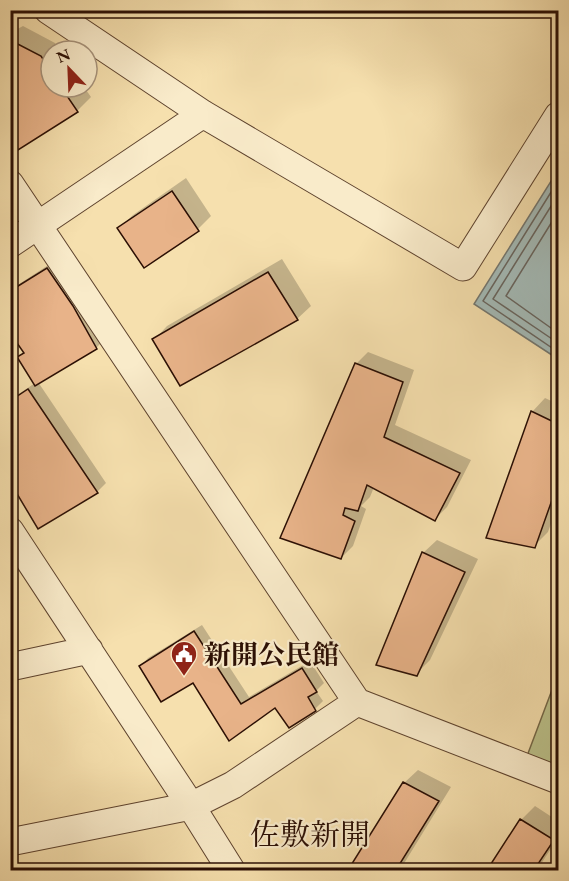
<svg xmlns="http://www.w3.org/2000/svg" width="569" height="881" font-family="'EB Garamond','Noto Serif JP',serif">
	<rect width="100%" height="100%" fill="#f6e0ae"/>
	<filter id="stains"><feTurbulence type="fractalNoise" baseFrequency=".00333" numOctaves="4"/><feColorMatrix values="0 0 0 0 .2 0 0 0 0 .09 0 0 0 0 .02 0 0 0 .5 -.17"/></filter>
	<radialGradient id="worn" r=".72"><stop offset=".6" stop-color="#630" stop-opacity="0"/><stop offset="1" stop-color="#630" stop-opacity=".3"/></radialGradient>
	<path fill="#bcc28b" stroke="#746848" stroke-width="1.5" d="M558,674v94l-31,-12z"/>
	<path fill="#a3bab7" stroke="#73766f" stroke-width="1.5" d="M558,170v189l-84,-55z"/>
	<path fill="#0003" d="M23,26l32,17 5,8h-9v36h33l7,10 -14,14 -67,24v-102z
		M186,178l25,38 -13,13 -79,-1 14,-13z
		M282,259l29,47 -14,13 -143,21 13,-14z
		M56,260l49,79 -9,9 -58,34 68,101 -9,9 -87,-13v-79l25,-17 -16,-26 6,-5 -15,-22v-40z
		M368,352l46,18 -19,55 76,35 -24,47 -12,12 -61,-32 -4,10 -9,9 5,3 -13,37 -12,12 -59,-21 74,-173z
		M545,398l13,6v100l-10,28 -14,14 -2,-134z
		M437,540l41,19 -48,101 -14,14 7,-121z
		M202,625l47,72 61,-36 14,22 -8,8 7,10 -8,8 -40,-3 -46,33 -35,-58 -53,-15 7,-8z
		M418,770l33,17 -51,83h-51l55,-87z
		M535,806l23,15v17l-21,32h-48l32,-50z"/>
	<g fill="none" stroke-linecap="round" stroke-linejoin="round">
		<path stroke="#67645e" stroke-width="1.5" d="M558,181l-75,120 75,51
			M558,195l-65,104 65,44
			M558,212l-52,84 52,37"/>
	</g>
	<path fill="#e8b389" stroke="#2b0f04" stroke-width="1.5" d="M10,40l31,16 10,15v16h10l17,25 -60,38 -8,-12z
		M172,191l27,40 -55,37 -27,-40z
		M47,268l26,38 24,43 -62,37 -18,-29 7,-4 -14,-20v-42z
		M268,272l30,48 -118,66 -28,-47z
		M355,363l48,19 -19,55 76,36 -25,48 -68,-36 -9,26 -13,-3 -2,7 12,6 -14,38 -61,-21z
		M28,389l70,104 -60,36 -28,-47v-81z
		M531,411l27,13v59l-23,65 -49,-10z
		M422,552l43,20 -48,104 -41,-11z
		M194,631l47,73 61,-36 15,24 -9,5 8,14 -27,17 -14,-20 -46,33 -36,-58 -32,19 -22,-36z
		M403,782l36,19 -43,69h-48z
		M520,819l34,21 -20,30h-47z"/>
	<g fill="none" stroke-linecap="round" stroke-linejoin="round">
		<g stroke="#5e432e" stroke-width="29">
			<path id="minor" d="M48,10l155,104 260,153 95,-151
				M10,184l347,518 201,78
				M10,244l193,-130
				M10,531l181,275 40,64
				M10,667l79,-17
				M10,842l181,-36 42,-21 124,-83"/>
		</g>
		<use href="#minor" stroke="#f9ebca" stroke-width="27"/>
	</g>
	<defs>
		<g id="civic-pin" transform="scale(1.35)"><path d="M0 17L-7.5 6A9.5 9.5 0 1 1 7.5 6Z" fill="#8f2418" stroke="#f9ebca"/><path d="M-.6-6.5H3V-4.5H.6V-3L4-1V1h2V6H-6V1h2V-1L-.6-3ZM-1.2 2.5V6h2.4V2.5Z" fill="#fff"/></g>
	</defs>
	<g fill-rule="evenodd">
		<use href="#civic-pin" x="184" y="654"/>
	</g>
	<g text-anchor="middle" dominant-baseline="central" stroke-width="4.5" stroke-linejoin="round" paint-order="stroke">
		<g font-size="27" font-weight="bold" fill="#2b0f04" stroke="#f9ebca" text-anchor="start">
			<text x="204" y="654">新開公民館</text>
		</g>
		<g font-size="30" fill="#2b0f04" stroke="#f9ebca">
			<text x="310" y="834">佐敷新開</text>
		</g>
	</g>
	<rect width="569" height="881" fill="none" stroke="#f6e0ae" stroke-width="36"/>
	<rect x="12" y="12" width="545" height="857" fill="none" stroke="#2b0f04" stroke-width="3"/>
	<rect x="18" y="18" width="533" height="845" fill="none" stroke="#2b0f04" stroke-width="1.5"/>
	<g transform="translate(69 69) rotate(337)"><circle r="28" fill="#f9ebca" stroke="#a7937b" stroke-width="1.5"/>
	<path d="M0-4.5L10 22L0 15L-10 22Z" fill="#8f2418"/>
	<text y="-9" font-size="16" font-weight="bold" text-anchor="middle" fill="#2b0f04">N</text>
	</g>
	<rect width="100%" height="100%" filter="url(#stains)"/>
	<rect width="100%" height="100%" fill="url(#worn)"/>
</svg>
